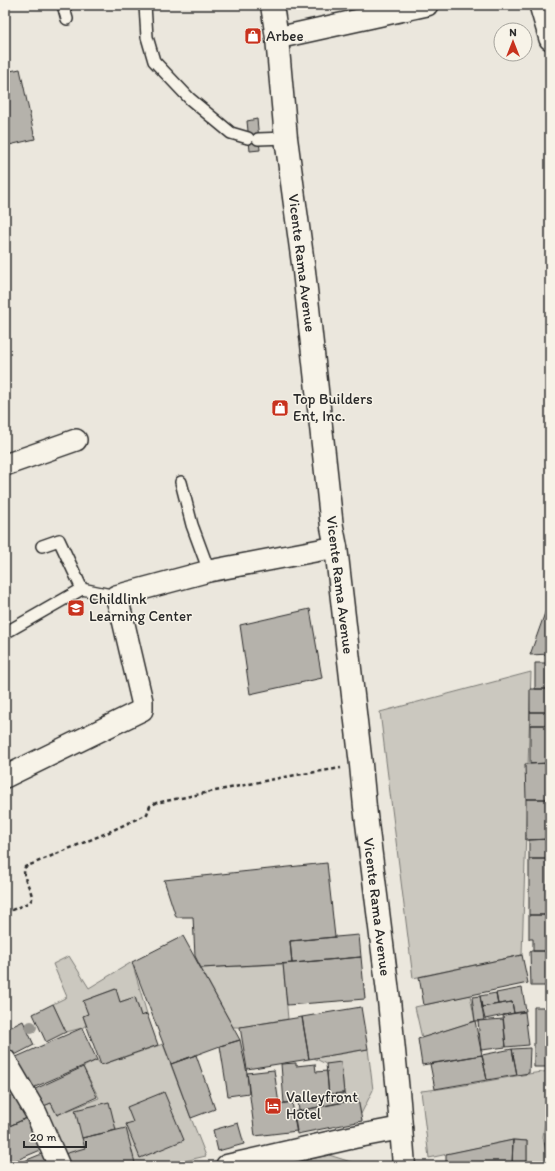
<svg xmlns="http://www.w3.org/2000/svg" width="555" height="1171" font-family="Itim,sans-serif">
	<rect width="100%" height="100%" fill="#ebe7dd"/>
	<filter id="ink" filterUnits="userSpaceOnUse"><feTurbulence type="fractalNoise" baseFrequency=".025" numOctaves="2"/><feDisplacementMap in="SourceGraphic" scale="8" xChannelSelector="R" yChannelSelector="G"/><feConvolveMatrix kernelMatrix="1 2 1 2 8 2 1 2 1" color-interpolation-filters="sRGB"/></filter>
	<g filter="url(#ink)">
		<path fill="#cbc8bf" stroke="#7b7a75" d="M531,672l-9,283 -109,23 -33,-266z
			M69,956l20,32 43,-26 15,52 -6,2 -6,-19 -15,5 -5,-13 -31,12 4,13 -5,2 3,9 -4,3 -16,4 -13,-28 14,-7 -14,-33z
			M283,964l5,55 -47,8h-8l-32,-59z
			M470,995l5,26 -53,17 -7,-31z
			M163,1044l28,74 15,38 -43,10h-98l-24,-59 10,-4 6,12 42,-17 -16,-31 14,-7 4,5z
			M368,1049l5,41 -12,24 -3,-14 -13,2 -4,-39 -15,1 -12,-6z
			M550,1071v11l-7,55 5,25 -8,2v2h-13v-25l-14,-1 -84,18 -8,-67c43,-4 86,-15 129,-20z
			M329,1155l25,8 2,3h-49l-1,-6z"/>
		<path fill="#b5b2ab" stroke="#2b2b2b" d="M20,69l15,70 -30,7v-74z
			M257,119l3,31 -10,1 -3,-30z
			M310,609l12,69 -72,16 -10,-69z
			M546,610h4v44l-20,1z
			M535,663h15v26h-15z
			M530,689h20v23h-20z
			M530,712h20v13h-20z
			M530,725h20v38l-20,1z
			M550,763v36h-24l-1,-35z
			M526,799h24v40l-24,1z
			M550,839v20h-21v-19z
			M529,859h21v56h-21z
			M327,863l8,74 -45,4 2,22 -91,5 -6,-12 -2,-39h-17l-12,-37z
			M529,915h21v36h-17v-12h-4z
			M359,935l2,22 -69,6 -2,-22z
			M183,936l57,104 -20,6 -49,18 -39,-102z
			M530,951h17l1,35h-17z
			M522,955l6,28 -104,22 -5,-28z
			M361,957l4,42 -78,6 -4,-41z
			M522,988l4,23 -12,2 -2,-11 -14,2 -2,-11z
			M116,989l4,13 15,-5 6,19 6,-2 11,31 -57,20 -18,-49 5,-2 -5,-13z
			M496,993l2,11 -16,3 -2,-11z
			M480,996l4,24 -9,1 -3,-24z
			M512,1002l2,11 -29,6 -3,-12z
			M53,1004l13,28 -20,10 -13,-28z
			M361,1007l7,42 -59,10 -7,-42z
			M534,1007h16v60h-16z
			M525,1012l4,33 -23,2 -3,-32z
			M302,1017l7,42 -62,10 -7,-42z
			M503,1019l3,28 -25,3 -3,-29z
			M23,1021l11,24 -25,13 -4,-8v-20z
			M475,1021l7,34 -60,10 -4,-26z
			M82,1028l15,32 -69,30 -14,-32z
			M240,1040l7,33 2,20 -21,3 -8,-50z
			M530,1048l-1,25 -12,2 -5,-26z
			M512,1049l5,26 -30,5 -5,-25z
			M196,1055l19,54 -24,9 -20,-54z
			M482,1055l5,25 -52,9 -5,-25z
			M341,1062l3,31 -15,1 -3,-30z
			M296,1063v3l19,-2 1,8 11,-1 2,28 -45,4 -3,-39z
			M83,1067l14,30 -40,18 -6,-12 -10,4 -8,-17z
			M274,1070l5,34 13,-2 5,29 -42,5 -8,-63z
			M14,1083l15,34 -24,11v-41z
			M164,1092l20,48 -44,18 -14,-34 7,-2 -6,-15z
			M344,1093l1,9 -46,9 -1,-9 31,-3v-5z
			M547,1094h3v28l-5,-1z
			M358,1099l4,22 -65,13 -4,-22z
			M109,1102l7,28 -34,8 -7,-28z
			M29,1117l14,32 -38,16v-37z
			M238,1123l6,21 -26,7 -5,-21z
			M126,1128l9,35 -12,3h-56l-3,-12 21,-6 -3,-10z
			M513,1140l-1,26h-66v-12z
			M513,1140l14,1v25h-15z
			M550,1142v24h-10v-2l8,-2 -3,-19z
			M44,1153l5,13h-37z"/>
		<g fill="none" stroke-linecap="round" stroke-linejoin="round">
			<g stroke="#2b2b2b" stroke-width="14">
				<path id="service" d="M63,5l4,14
					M145,5l2,32 7,24 36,38 41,34 17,5
					M258,139l28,-1
					M181,482l11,43 17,46
					M42,546l17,-6 23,49 34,7
					M5,633l77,-44"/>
			</g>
			<g stroke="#2b2b2b" stroke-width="24">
				<path id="minor" d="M540,5l10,34
					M277,38l150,-33
					M5,465l71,-25
					M5,777l137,-67v-9l-19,-81 -7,-24 93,-25 127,-24
					M5,1060l31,53 23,53"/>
			</g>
			<g stroke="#2b2b2b" stroke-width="25">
				<path id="tertiary" d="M227,1166l127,-29 47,-9"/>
			</g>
			<g stroke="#2b2b2b" stroke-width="25">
				<path id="secondary" d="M272,5l5,33 9,100 18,133 28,256 4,20 25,218 4,42 24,193 10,102 5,64"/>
			</g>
			<path stroke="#2b2b2b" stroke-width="2.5" stroke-dasharray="4 3" stroke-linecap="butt" d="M5,59l5,-1
				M5,913l25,-11 2,-3c0,-12 -11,-20 -7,-32l84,-35 38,-18 3,-8 6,-3 128,-26 57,-9"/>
			<use href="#service" stroke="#f7f3e8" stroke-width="11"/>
			<use href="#minor" stroke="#f7f3e8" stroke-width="21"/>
			<use href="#tertiary" stroke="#f7f3e8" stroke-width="22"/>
			<use href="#secondary" stroke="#f7f3e8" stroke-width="22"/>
		</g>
		<circle fill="#97958f" cx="31" cy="1027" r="6"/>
	</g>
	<defs>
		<g id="shop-square" transform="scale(0.9)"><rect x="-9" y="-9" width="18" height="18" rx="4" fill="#c8321e" stroke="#f7f3e8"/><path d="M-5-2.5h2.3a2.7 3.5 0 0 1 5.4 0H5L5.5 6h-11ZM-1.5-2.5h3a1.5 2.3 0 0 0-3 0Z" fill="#fff"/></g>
		<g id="school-square" transform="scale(0.9)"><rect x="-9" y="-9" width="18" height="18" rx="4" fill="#c8321e" stroke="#f7f3e8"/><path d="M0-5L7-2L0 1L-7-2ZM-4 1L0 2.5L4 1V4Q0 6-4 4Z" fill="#fff"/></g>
		<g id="hotel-square" transform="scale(0.9)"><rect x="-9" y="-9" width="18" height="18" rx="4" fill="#c8321e" stroke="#f7f3e8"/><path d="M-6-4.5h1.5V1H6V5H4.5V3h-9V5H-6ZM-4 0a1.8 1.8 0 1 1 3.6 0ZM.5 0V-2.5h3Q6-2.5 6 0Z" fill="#fff"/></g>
	</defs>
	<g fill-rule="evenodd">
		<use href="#shop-square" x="253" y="36"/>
		<use href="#shop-square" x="280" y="408"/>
		<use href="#school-square" x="76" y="608"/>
		<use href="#hotel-square" x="273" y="1106"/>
	</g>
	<g text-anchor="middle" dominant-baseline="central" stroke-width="3" stroke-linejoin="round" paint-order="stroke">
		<g font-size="15" fill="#2b2b2b" stroke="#f7f3e8" text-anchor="start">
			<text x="266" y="36">Arbee</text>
			<text x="293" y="399">Top Builders<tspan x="293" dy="17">Ent, Inc.</tspan></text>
			<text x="89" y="599">Childlink<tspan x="89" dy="17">Learning Center</tspan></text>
			<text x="286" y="1097">Valleyfront<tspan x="286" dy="17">Hotel</tspan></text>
		</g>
		<g font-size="15" fill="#2b2b2b" stroke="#f7f3e8">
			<text transform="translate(302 263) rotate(83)">Vicente Rama Avenue</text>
			<text transform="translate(340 585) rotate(83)">Vicente Rama Avenue</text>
			<text transform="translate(377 907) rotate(83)">Vicente Rama Avenue</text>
		</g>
	</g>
	<rect width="555" height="1171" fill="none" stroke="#f7f3e8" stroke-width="20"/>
	<rect x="10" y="10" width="535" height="1151" fill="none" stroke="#2b2b2b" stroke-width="1.5" filter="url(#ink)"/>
	<g transform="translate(513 42)"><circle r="19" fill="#f7f3e8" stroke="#a5a39c"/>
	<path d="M0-3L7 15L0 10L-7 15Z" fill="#c8321e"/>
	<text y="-6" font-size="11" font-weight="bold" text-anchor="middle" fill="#2b2b2b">N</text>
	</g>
	<path d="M24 1141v6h62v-6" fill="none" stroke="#2b2b2b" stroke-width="2"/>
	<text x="30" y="1141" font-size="12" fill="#2b2b2b" stroke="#f7f3e8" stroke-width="3" paint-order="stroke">20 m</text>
</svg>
